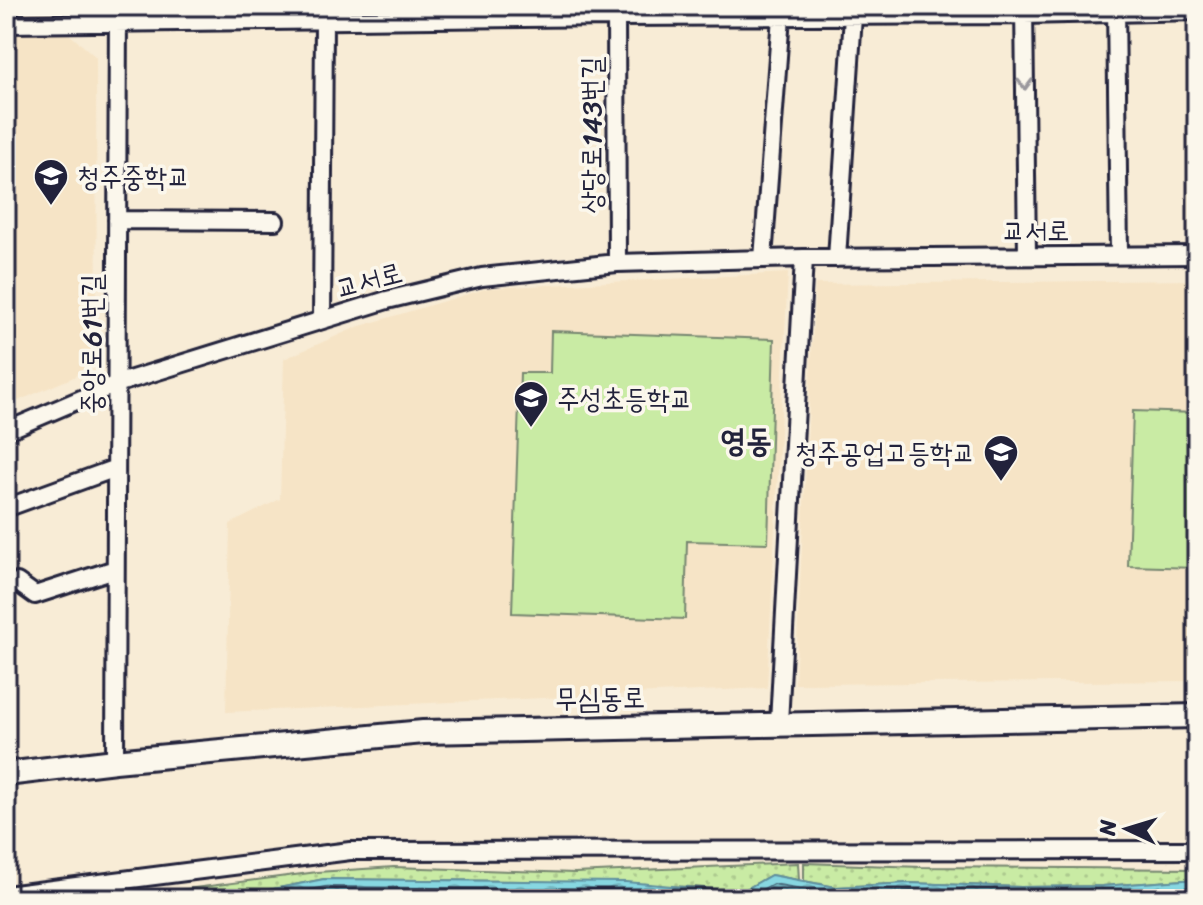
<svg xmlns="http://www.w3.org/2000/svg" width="1203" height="905" font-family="Sriracha,'Poor Story',sans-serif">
	<defs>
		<pattern id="grass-dots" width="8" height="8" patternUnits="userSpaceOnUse" patternTransform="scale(2)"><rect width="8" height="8" fill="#c9eba4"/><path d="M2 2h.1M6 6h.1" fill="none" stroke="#acc98e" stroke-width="1.8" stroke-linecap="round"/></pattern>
		<pattern id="water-waves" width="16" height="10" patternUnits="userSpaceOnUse" patternTransform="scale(2)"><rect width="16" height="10" fill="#87d7e1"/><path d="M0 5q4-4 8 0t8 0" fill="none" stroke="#74b8c2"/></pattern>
	</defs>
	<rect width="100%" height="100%" fill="#f8ecd6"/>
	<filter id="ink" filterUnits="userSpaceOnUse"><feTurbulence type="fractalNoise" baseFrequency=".0125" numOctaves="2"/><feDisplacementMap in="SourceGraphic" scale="16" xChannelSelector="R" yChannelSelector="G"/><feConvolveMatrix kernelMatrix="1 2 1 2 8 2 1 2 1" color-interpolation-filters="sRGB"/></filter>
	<g filter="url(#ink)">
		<path fill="#f6e4c6" d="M68,33l28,24 1,300 -23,20 -68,29v-372z
			M788,273l-21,415 -541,24 4,-188 50,-25 4,-140 73,-32 131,-39z
			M1197,280v401l-402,3 20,-400z"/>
		<path fill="url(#grass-dots)" stroke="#768670" stroke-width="2" d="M798,863l1,17 -28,-5 -30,17 -47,-5 -171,-6 -199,-2 -71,14 -39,1 -21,5h-59v-3l183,-24 77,-5 181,6z
			M804,863l118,4 275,2v10l-95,7 -81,1 -112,-4 -73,4 -32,-6z"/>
		<path fill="#c9eba4" stroke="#768670" stroke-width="2" d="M551,331l223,8 -6,204 -81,-2 -2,78 -173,-6 8,-240h30z
			M1133,411l64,2v155l-69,-2z"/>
		<path fill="url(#water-waves)" stroke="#5f8f9f" stroke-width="2" d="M771,875l65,12 73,-4 112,4 81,-1 95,-7v20h-1006l23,-5 39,-1 71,-14 302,3 115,10z"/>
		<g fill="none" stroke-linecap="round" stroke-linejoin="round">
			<path stroke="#4a6a7d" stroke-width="2" d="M263,899l62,-12 300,3 108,9
				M315,899h82
				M745,899l28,-15 63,11 74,-4 110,4 82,-1 95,-7"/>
			<g stroke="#22223b" stroke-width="22">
				<path id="street" d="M1116,6l3,249
					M616,8l1,255
					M1024,8l3,248
					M6,24l610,-7 408,-2 173,-4
					M117,220l158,1
					M837,258l16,-242
					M763,259l18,-243
					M322,320l2,-299
					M6,431l110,-47 271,-84 95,-23 135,-14 187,-5 393,-3
					M6,508l110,-40
					M6,584l11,-2 18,13 80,-26
					M779,723l25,-465
					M115,761l3,-755
					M6,895l344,-44 847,-1"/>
			</g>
			<g stroke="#22223b" stroke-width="28">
				<path id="secondary" d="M6,774l109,-13 308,-29 774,-16"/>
			</g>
			<use href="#street" stroke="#fbf7ec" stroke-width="16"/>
			<use href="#secondary" stroke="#fbf7ec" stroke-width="22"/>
		</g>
		<defs><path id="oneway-chevron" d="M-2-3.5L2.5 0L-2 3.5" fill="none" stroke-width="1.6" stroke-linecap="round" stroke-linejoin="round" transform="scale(2)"/></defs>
		<use stroke="#99979c" href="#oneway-chevron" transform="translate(1025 84) rotate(89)"/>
	</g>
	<defs>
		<g id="school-pin" transform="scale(1.8)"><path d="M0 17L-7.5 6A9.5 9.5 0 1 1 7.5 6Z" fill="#22223b" stroke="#fbf7ec"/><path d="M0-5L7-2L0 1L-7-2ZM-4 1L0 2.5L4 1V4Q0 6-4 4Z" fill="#fff"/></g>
	</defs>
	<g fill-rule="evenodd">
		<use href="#school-pin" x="51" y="176"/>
		<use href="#school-pin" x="531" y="398"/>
		<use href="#school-pin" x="1001" y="452"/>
	</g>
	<g text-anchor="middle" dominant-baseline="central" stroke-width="7" stroke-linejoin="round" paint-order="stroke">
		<g font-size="28" fill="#22223b" stroke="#fbf7ec">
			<text transform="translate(591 135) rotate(-90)">상당로143번길</text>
			<text x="1036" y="230">교서로</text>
			<text transform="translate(369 280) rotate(-15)">교서로</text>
			<text transform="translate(91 344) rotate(-90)">중앙로61번길</text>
			<text transform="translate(600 698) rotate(-1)">무심동로</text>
		</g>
		<g font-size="28" fill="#22223b" stroke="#fbf7ec" text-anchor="start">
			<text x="77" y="176">청주중학교</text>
			<text x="557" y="398">주성초등학교</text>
			<text x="975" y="452" text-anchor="end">청주공업고등학교</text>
		</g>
		<g font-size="32" font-weight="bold" fill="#22223b" stroke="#fbf7ec">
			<text x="746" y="440">영동</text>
		</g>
	</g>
	<rect width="1203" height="905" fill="none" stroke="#fbf7ec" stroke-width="32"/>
	<rect x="16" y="16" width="1171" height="873" fill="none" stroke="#22223b" stroke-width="3" filter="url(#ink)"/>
	<g transform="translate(1127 829) rotate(274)" stroke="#fbf7ec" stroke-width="6" paint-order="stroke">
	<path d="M0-6L14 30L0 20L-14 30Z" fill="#22223b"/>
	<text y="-12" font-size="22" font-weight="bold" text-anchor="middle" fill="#22223b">N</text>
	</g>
</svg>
